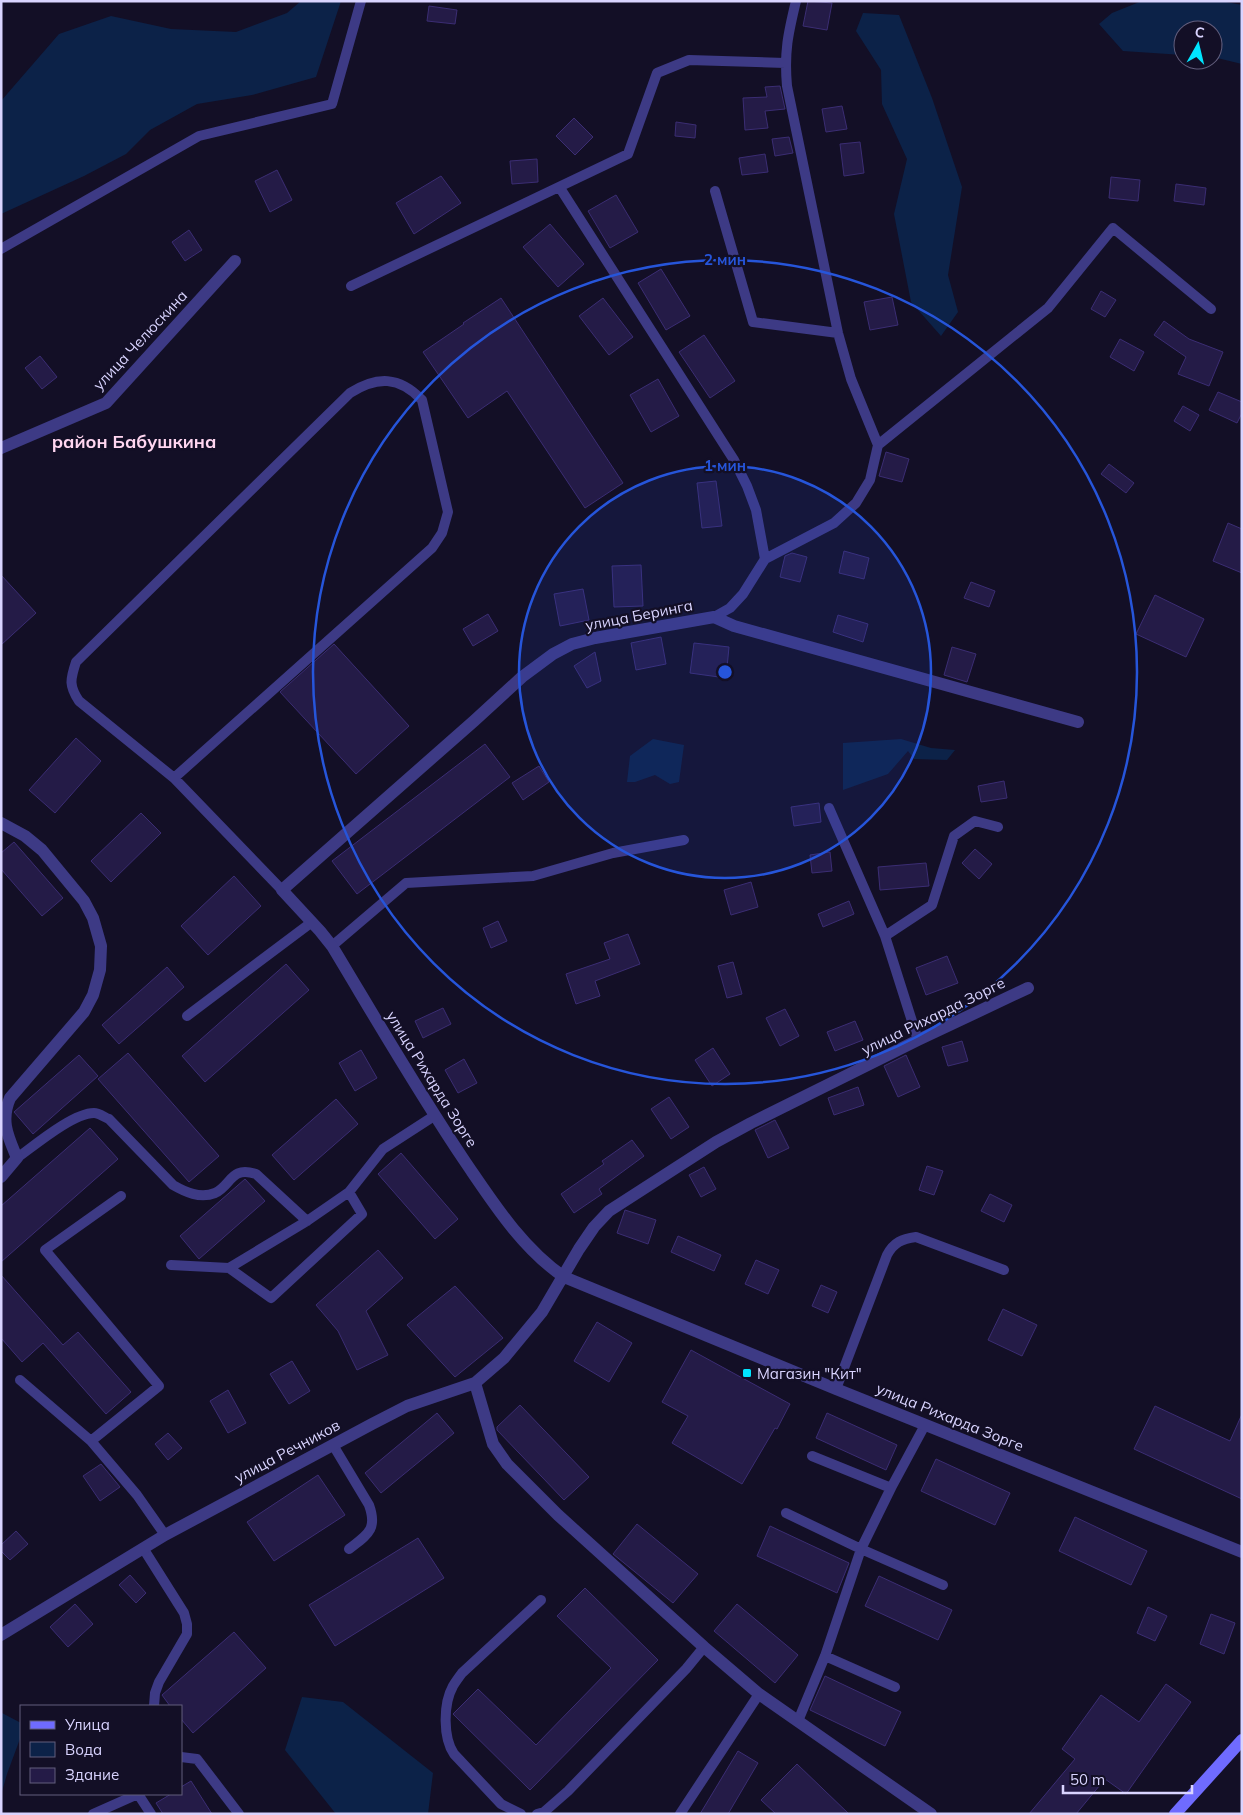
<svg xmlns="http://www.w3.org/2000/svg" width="1243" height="1815" font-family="Mulish,sans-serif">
	<rect width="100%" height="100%" fill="#130f26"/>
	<path fill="#0c2248" d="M301,1h40l-25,76 -64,18 -55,9 -47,26 -24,24 -42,22 -83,38v-113l58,-67 52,-18 60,13 65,3 51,-19z
		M1142,1h79l21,4v59l-29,-7v-27h-30v25l-60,-4 -24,-27 13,-11z
		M863,13l36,2 33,83 30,89 -14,88 10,37 -17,24 -30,-34 -17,-88 13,-55 -25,-55 -1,-34 -25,-39z
		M653,739l31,6 -5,37 -9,2 -15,-9 -20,7h-8l3,-26z
		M901,739l30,9 24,2 -8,10 -33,-1 -6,-8 -20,23 -45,16v-47z
		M302,1697l41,5 90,71 -5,41h-92l-51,-64z
		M2,1713l19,10v13l-14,38 -6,21z"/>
	<path fill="#241b47" stroke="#3b2d73" d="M808,1l24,2 -5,27 -24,-4z
		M429,6l28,4 -2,14 -28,-3z
		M780,86l5,23 -20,2 3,17 -23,2 -2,-32 24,-1 -2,-10z
		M842,106l5,23 -21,3 -4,-23z
		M574,118l19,19 -18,18 -19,-19z
		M676,122l20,3 -1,13 -20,-2z
		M789,137l4,16 -18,3 -3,-17z
		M860,142l4,31 -20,3 -4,-32z
		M765,154l3,18 -26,3 -3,-17z
		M537,159l1,23 -26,2 -2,-23z
		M277,170l15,30 -22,12 -15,-31z
		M441,176l20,27 -47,31 -18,-31z
		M1111,177l29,3 -2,21 -29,-3z
		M1176,184l30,4 -2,17 -30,-4z
		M616,195l22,37 -28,16 -22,-37z
		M550,224l34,40 -26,23 -35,-40z
		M189,230l13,20 -17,11 -13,-19z
		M661,269l29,47 -24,14 -28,-47z
		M1101,291l15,9 -11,17 -14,-8z
		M892,297l6,28 -28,5 -6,-28z
		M501,298l122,185 -38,25 -78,-117 -39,27 -45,-66 41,-28 -1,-1z
		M603,298l30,39 -24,18 -30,-39z
		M1164,321l25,18 34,13 -14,34 -31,-12 8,-17 -32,-22z
		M704,335l31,46 -25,17 -31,-46z
		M1120,339l24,13 -10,19 -24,-14z
		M40,356l17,21 -15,12 -17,-21z
		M658,379l21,37 -28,16 -21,-37z
		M1218,392l24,10v11l-5,10 -28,-13z
		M1183,406l16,9 -9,16 -16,-10z
		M886,452l23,7 -7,23 -23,-6z
		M1109,464l25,19 -8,10 -25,-19z
		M716,481l6,45 -20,2 -5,-45z
		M1228,523l14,6v44l-29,-12z
		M844,551l25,7 -5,21 -25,-6z
		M792,553l15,4 -7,25 -20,-5 5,-21z
		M641,565l2,41 -29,1 -2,-41z
		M1,575l35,38 -35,32z
		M971,582l24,9 -6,16 -25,-9z
		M583,589l6,31 -29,6 -6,-32z
		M1155,595l49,24 -18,38 -50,-23z
		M488,614l10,17 -25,15 -10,-17z
		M838,615l30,9 -5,18 -30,-10z
		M661,637l5,27 -30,6 -5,-27z
		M694,643l35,4 -3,31 -36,-5z
		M334,644l75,82 -53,48 -76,-82z
		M952,647l24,7 -9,28 -23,-7z
		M595,652l6,29 -14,7 -13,-22z
		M76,738l25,23 -46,52 -26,-23z
		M485,744l25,33 -153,117 -25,-33z
		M539,766l10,16 -26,18 -11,-17z
		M1004,781l3,17 -26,4 -3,-16z
		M819,803l2,19 -27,4 -3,-19z
		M141,813l20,20 -50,49 -20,-21z
		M14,842l49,56 -21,18 -41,-47v-16z
		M975,849l17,15 -13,15 -17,-16z
		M830,852l2,19 -20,2 -2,-18z
		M926,863l3,23 -49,4 -2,-23z
		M234,876l27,30 -53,49 -27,-29z
		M751,882l7,25 -27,8 -7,-25z
		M849,901l5,13 -31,13 -5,-13z
		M498,921l9,20 -16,7 -8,-20z
		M628,934l12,30 -45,17 5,15 -24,8 -10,-30 44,-15 -6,-16z
		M947,956l11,27 -32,12 -10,-27z
		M733,962l9,32 -15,4 -9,-32z
		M286,964l23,26 -104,92 -23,-26z
		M167,967l17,20 -65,57 -17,-19z
		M443,1008l8,16 -28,14 -8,-17z
		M785,1009l14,27 -19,10 -14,-28z
		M855,1021l8,19 -28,11 -8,-19z
		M962,1041l6,20 -20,5 -6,-19z
		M713,1048l17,26 -18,12 -17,-26z
		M361,1050l16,28 -22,13 -16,-28z
		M128,1053l91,103 -30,26 -91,-103z
		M79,1055l19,21 -65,58 -19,-22z
		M906,1055l14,32 -22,10 -14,-31z
		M464,1059l13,24 -19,10 -13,-23z
		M858,1087l6,18 -30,10 -6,-17z
		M669,1097l20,30 -18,12 -20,-30z
		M336,1099l22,25 -64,56 -22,-25z
		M775,1120l14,28 -21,10 -13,-28z
		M90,1128l28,31 -117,103v-56z
		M632,1140l12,16 -45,33 3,5 -28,19 -13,-19 43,-30 -2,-3z
		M401,1153l57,66 -23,20 -57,-65z
		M927,1166l16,5 -9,24 -15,-5z
		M704,1167l12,22 -15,8 -12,-22z
		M245,1179l20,22 -66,58 -19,-23z
		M990,1194l22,11 -8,17 -23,-11z
		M625,1210l31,10 -8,24 -31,-11z
		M678,1236l43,19 -7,16 -43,-19z
		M378,1250l25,28 -37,33 22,44 -31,15 -19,-39 -22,-26z
		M756,1260l23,10 -11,24 -23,-10z
		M1,1275l62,70 15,-13 53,60 -25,22 -63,-71 -21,19 -21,-24z
		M821,1285l16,7 -9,21 -16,-7z
		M455,1286l48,52 -48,39 -48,-52z
		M1003,1309l34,16 -15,31 -34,-16z
		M597,1322l35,21 -23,39 -35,-21z
		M691,1350l99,54 -13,25 -2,-1 -33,56 -70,-41 16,-27 -26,-14z
		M292,1361l18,30 -21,13 -19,-30z
		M228,1390l18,33 -18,10 -18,-32z
		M520,1405l69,72 -25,23 -67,-70v-3z
		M1155,1406l75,35 12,-27v85l-108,-50z
		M437,1413l17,20 -73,60 -16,-20z
		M827,1413l70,32 -11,25 -70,-32z
		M168,1433l14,15 -14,12 -13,-16z
		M936,1459l74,34 -15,32 -74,-34z
		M101,1464l19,23 -20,14 -17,-25z
		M318,1475l27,40 -71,46 -27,-39z
		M1075,1517l72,34 -16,34 -72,-34z
		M637,1524l61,50 -25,29 -60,-49z
		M770,1526l79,37 -12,30 -80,-37z
		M16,1531l12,13 -18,16 -9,-9v-6z
		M418,1538l26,40 -109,68 -26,-41z
		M130,1575l16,18 -10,10 -17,-18z
		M879,1576l73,34 -14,30 -73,-34z
		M585,1588l73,72 -128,130 -77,-76 25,-25 58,56 75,-77 -54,-52z
		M75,1604l18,20 -25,23 -18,-20z
		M737,1604l61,51 -23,28 -61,-52z
		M1148,1607l19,9 -12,25 -18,-8z
		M1211,1614l24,9 -11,31 -24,-10z
		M234,1632l32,36 -73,65 -12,-14v-13h-11l-8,-11z
		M825,1676l76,36 -16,34 -75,-36z
		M1166,1684l25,18 -65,92 -21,-15 -29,35h-47l46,-55 -13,-10 39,-54 38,27z
		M738,1751l20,12 -30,51h-28z
		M797,1764l52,50h-73l-15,-14z
		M191,1781l21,33h-49l-7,-11 15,-9h10v-7z"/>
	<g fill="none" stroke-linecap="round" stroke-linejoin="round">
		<path stroke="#3d3a85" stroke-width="10" d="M560,188l174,272 13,26 9,24 9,49
			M715,191l38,131 85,11
			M1,249l198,-113 133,-32 29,-103
			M351,286l277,-132 29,-81 32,-13 96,3
			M878,445l170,-137 65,-80 98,81
			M714,617l16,-9 13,-14 22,-35 69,-36 22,-20 14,-23 8,-35 -27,-66 -13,-46 -51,-247c-3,-34 1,-52 9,-85
			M174,778l258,-230 10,-15 6,-21 -26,-112c-23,-24 -45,-24 -72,-7l-274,269c-6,18 -7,24 3,39l95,77 108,112
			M829,808l56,128 33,104
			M885,936l47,-31 22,-69 21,-15 23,6
			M332,946l74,-63 127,-7 80,-23 71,-13
			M187,1016l125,-94
			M17,1158c18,-13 56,-45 77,-45 5,0 10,4 15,6l64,66c12,7 27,14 42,8 17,-8 15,-27 41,-19l51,47
			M121,1196l-76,54 114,136 -68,55 46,54 28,40
			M171,1265l58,3 78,-47 42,-29 34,-43 51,-33
			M229,1268l42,30 91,-84 -13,-22
			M20,1380l71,61
			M836,1389l51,-134c7,-13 15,-16 29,-18l88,33
			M333,1445l36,60c9,25 -2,30 -20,44
			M812,1456l79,32
			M786,1513l75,36 82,36
			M143,1548l41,65 3,11v10l-28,48 -4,11 -1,13
			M825,1656l70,31
			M798,1721l27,-65 36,-107 30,-61 34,-63
			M181,1757l16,2 42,55
			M93,1814l45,-20 13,20
			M521,1814l-20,-10 -47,-50c-11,-16 -11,-50 -1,-68 3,-5 6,-9 9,-13l79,-73
			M537,1814l7,-2 24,-21 118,-122 18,-22
			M680,1814l79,-120"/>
		<path stroke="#3d3a85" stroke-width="12" d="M1,448l105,-45 129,-142
			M1078,722l-344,-96 -20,-9 -119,21 -23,6 -19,10 -31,23 -48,44 -192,169 38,41 12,15c44,73 86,146 134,217 28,41 56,85 98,114l272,112 406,163
			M1,823l24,13 17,14 42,51 9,17 8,28 -1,24 -7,25 -9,17 -74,86c-10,23 -2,38 7,60l-16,19
			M475,1383l18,61 14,20 51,51 146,132 55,47 172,120
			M1,1635l164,-100 207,-111 35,-18 68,-23 29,-25 38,-46 37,-63 15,-22 15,-16 107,-69 35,-19 167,-83 110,-52"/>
		<path stroke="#6f6bff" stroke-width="12" d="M1175,1814l67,-74"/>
	</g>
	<circle cx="725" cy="672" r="206" fill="#2655da" fill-opacity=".12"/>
	<g fill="none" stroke="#2655da" stroke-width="2.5">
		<circle cx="725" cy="672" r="206"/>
		<circle cx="725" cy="672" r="412"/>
	</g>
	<rect fill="#00e5ff" stroke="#130f26" stroke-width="2" x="742" y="1368" width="10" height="10" rx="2.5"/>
	<g text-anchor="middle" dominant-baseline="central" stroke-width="4.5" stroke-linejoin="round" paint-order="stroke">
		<g font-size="15" fill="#d9d4ff" stroke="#130f26">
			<text transform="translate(140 340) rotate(-47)">улица Челюскина</text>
			<text transform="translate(639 615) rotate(-11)">улица Беринга</text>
			<text transform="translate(933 1016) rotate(-26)">улица Рихарда Зорге</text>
			<text transform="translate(432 1079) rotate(58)">улица Рихарда Зорге</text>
			<text transform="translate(950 1417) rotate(22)">улица Рихарда Зорге</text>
			<text transform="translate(287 1451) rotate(-28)">улица Речников</text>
		</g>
		<g font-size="15" fill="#d9d4ff" stroke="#130f26" text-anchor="start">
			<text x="757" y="1373">Магазин "Кит"</text>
		</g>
		<g font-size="18" font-weight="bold" fill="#ffd6f0" stroke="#130f26">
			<text x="134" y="441">район Бабушкина</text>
		</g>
	</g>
	<circle cx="725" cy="672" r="8" fill="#2655da" stroke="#130f26" stroke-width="2.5"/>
	<g font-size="15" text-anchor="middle" font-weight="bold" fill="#2655da" stroke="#130f26" stroke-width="4.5" stroke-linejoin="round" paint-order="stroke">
		<text x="725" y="265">2 мин</text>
		<text x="725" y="471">1 мин</text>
	</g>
	<rect width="1243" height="1815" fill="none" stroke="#d9d4ff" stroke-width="5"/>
	<rect x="20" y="1705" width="162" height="90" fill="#130f26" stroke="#625e7d"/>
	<rect x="30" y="1721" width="25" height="8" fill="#6f6bff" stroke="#625e7d"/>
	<text x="65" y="1730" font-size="15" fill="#d9d4ff">Улица</text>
	<rect x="30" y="1742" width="25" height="15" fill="#0c2248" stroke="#625e7d"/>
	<text x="65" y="1755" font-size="15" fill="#d9d4ff">Вода</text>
	<rect x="30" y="1768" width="25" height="15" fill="#241b47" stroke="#625e7d"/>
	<text x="65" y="1780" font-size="15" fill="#d9d4ff">Здание</text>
	<g transform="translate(1198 45) rotate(8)"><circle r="24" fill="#130f26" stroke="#625e7d"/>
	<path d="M0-4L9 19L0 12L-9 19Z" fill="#00e5ff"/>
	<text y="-8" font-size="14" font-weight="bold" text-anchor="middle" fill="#d9d4ff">С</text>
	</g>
	<path d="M1063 1785v8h129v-8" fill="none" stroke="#d9d4ff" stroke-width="2.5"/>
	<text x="1070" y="1785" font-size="15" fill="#d9d4ff" stroke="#130f26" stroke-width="4" paint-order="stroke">50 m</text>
</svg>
